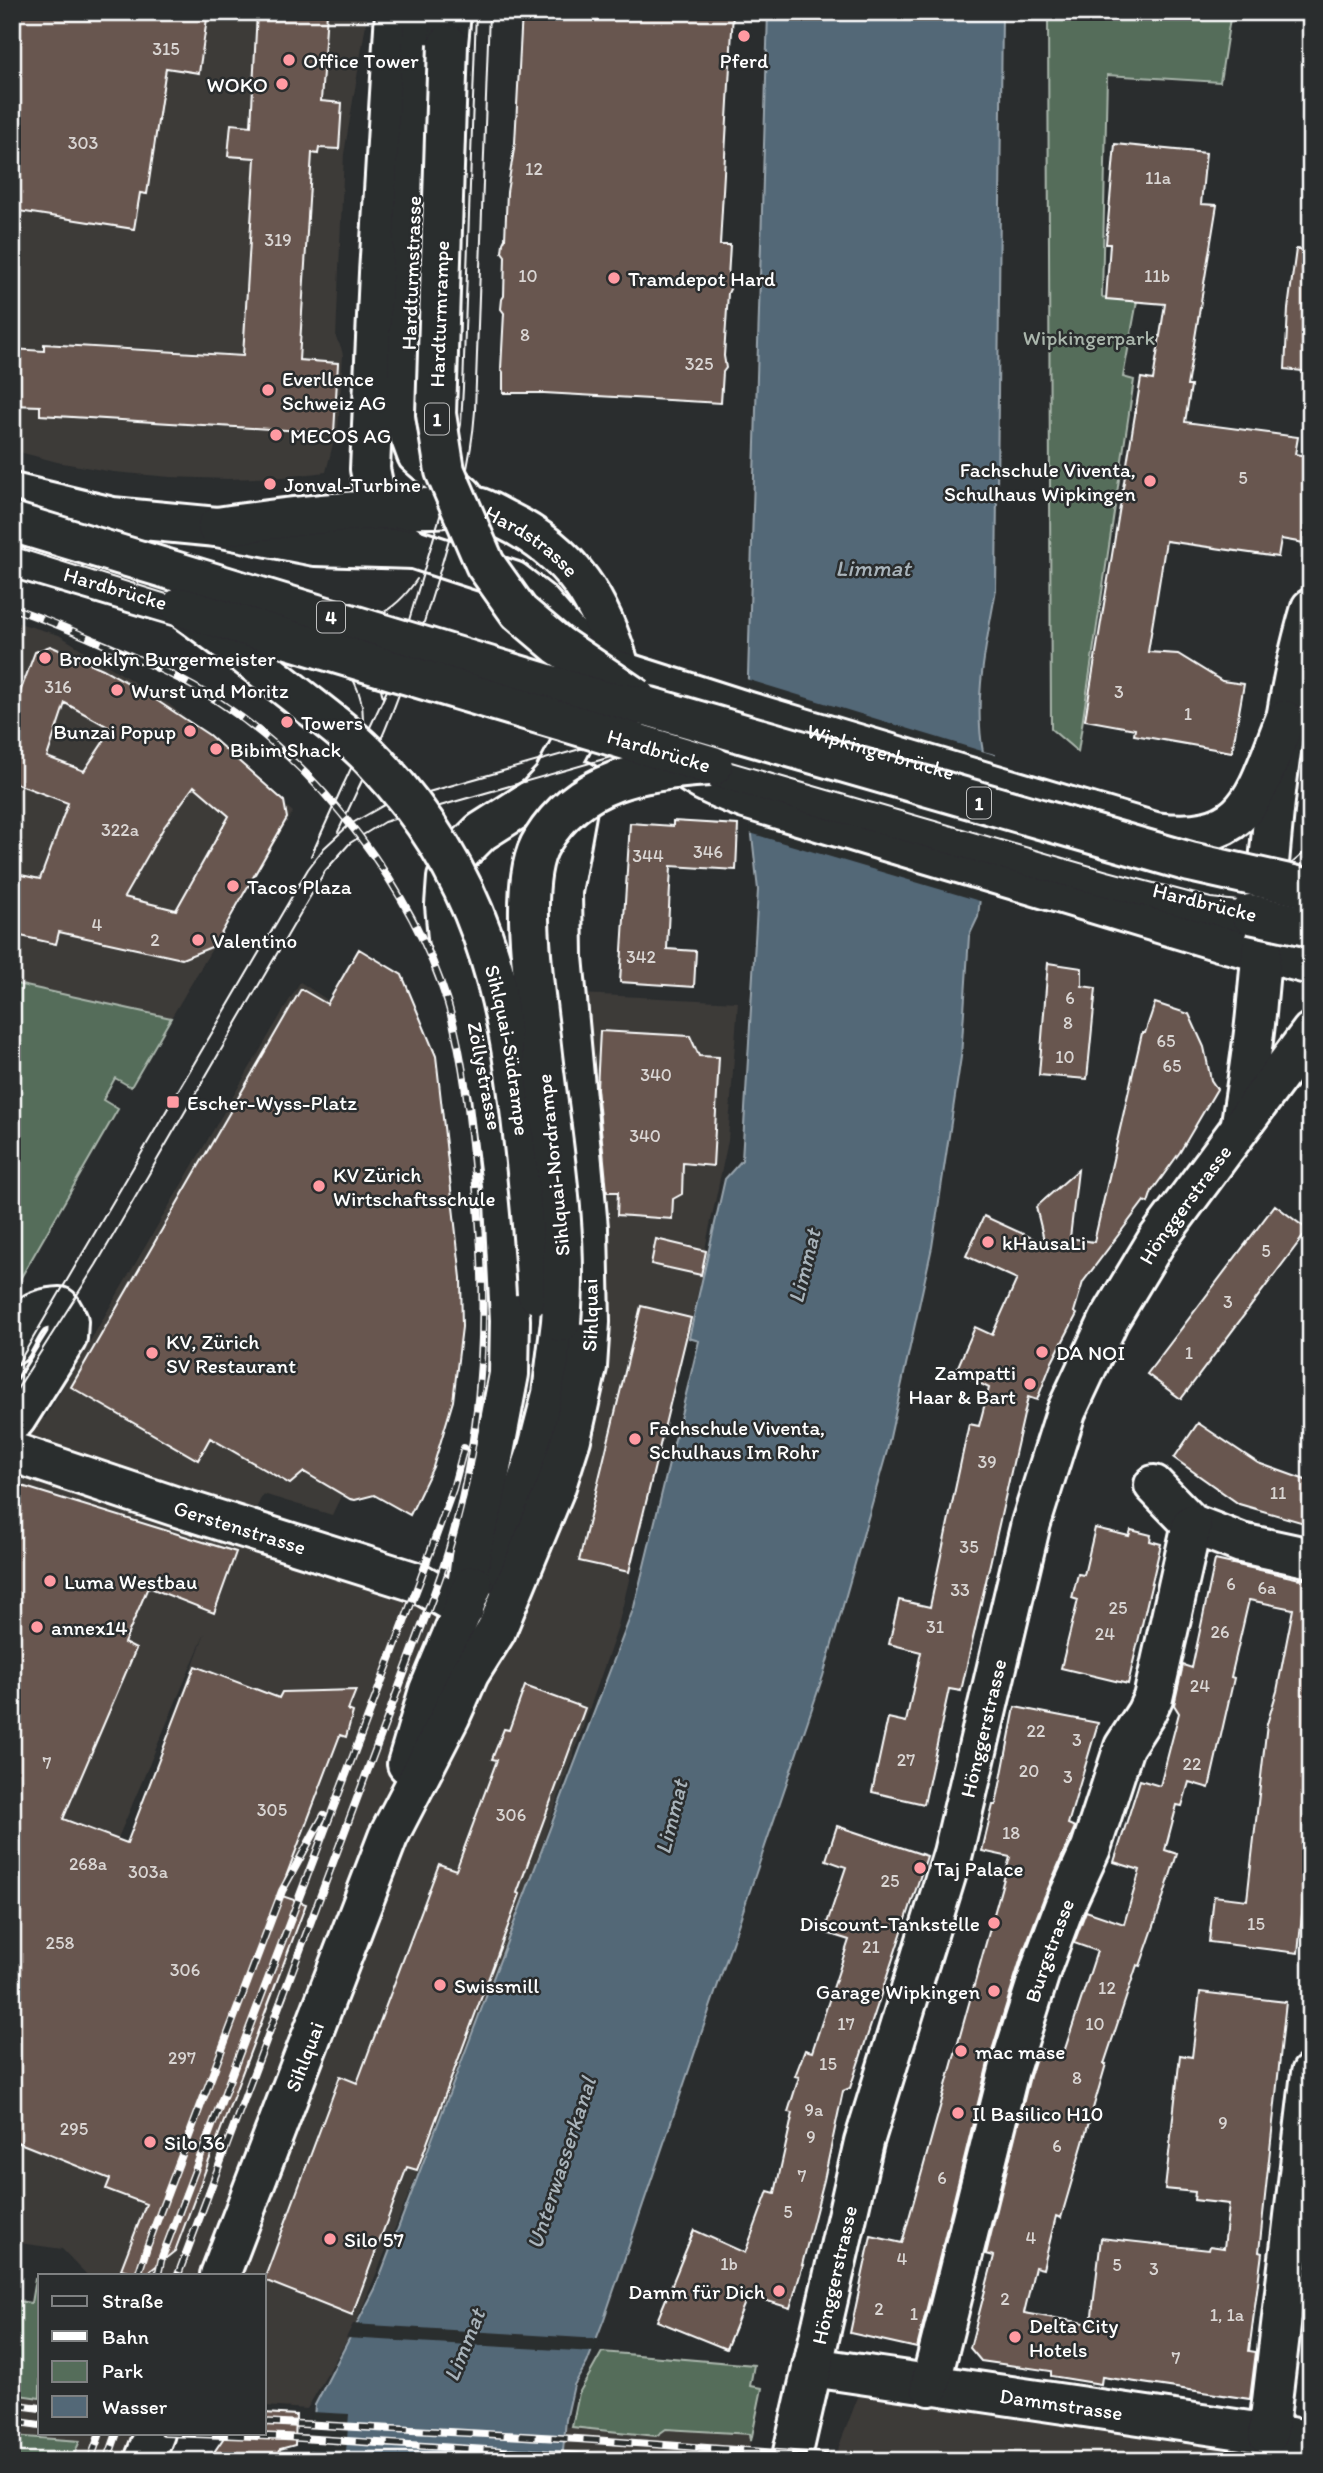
<svg xmlns="http://www.w3.org/2000/svg" width="1323" height="2473" font-family="Itim,sans-serif">
	<rect width="100%" height="100%" fill="#2a2d2e"/>
	<filter id="ink" filterUnits="userSpaceOnUse"><feTurbulence type="fractalNoise" baseFrequency=".0143" numOctaves="2"/><feDisplacementMap in="SourceGraphic" scale="14" xChannelSelector="R" yChannelSelector="G"/><feConvolveMatrix kernelMatrix="1 2 1 2 8 2 1 2 1" color-interpolation-filters="sRGB"/></filter>
	<g filter="url(#ink)">
		<path fill="#3c3a38" fill-rule="evenodd" d="M12,12h356l-24,142 -8,184 5,9 2,8 -5,77 -4,8 -8,32 -42,5 -57,2 -57,-2 -57,-5 -56,-10 -45,-12z
			M12,621l47,14 110,69 124,108 -122,206 -159,-35z
			M300,982l114,75v287l-82,171 -69,-21 -23,48 165,55 123,5 54,-608 156,8 -10,139 -23,108 3,1 -91,380 -94,269 -112,290 -57,139 -47,81 -43,-3v-131h-177l-25,-26 -50,-7v-824h33zM205,1633l-104,280 -13,-4z
			M863,2384l448,66v11h-475l3,-15z
			M12,2394l28,4v35h97l-12,28h-54l9,-20 -68,-5z
			M349,2414l223,13 84,9 9,-7 86,5v7l-6,20h-244z"/>
		<path fill="#556d5a" stroke="#aab6ac" stroke-width="2" d="M1048,12h183l-11,70 -113,-7 -5,222 35,4 -14,76 11,3 -56,372 -27,-23z
			M12,983l159,35 -40,69 -16,-9 -12,22 15,9 -106,184z
			M35,2279l5,1v118l-28,-4v-94l19,3z
			M602,2352l152,13 -4,21 12,2 -11,53 -1,-7 -84,-5 -10,7 -84,-9 7,-34z
			M12,2436l68,5 -9,20h-59z"/>
		<path fill="#536877" stroke="#98a4ad" stroke-width="2" d="M768,12h234l-6,577c-9,53 -23,109 -13,163l12,3 -17,162 -9,19 -8,121 -29,190 -45,204 -64,225 -219,643 -17,44 -13,22 -8,35 -4,41h-255l4,-8 4,-48 60,-116 259,-682 65,-266 -10,-3 36,-159 17,-19 16,-270 -8,-73 -6,-9z"/>
		<path fill="#2a2d2e" d="M746,679l252,77 -15,146 -233,-69v-16l-9,-19 1,-83h4z
			M353,2324l247,15 -5,13 -249,-14z
			M311,2412l38,2 -3,38 -38,-2z"/>
		<path fill="#67574f" stroke="#fff" stroke-width="2" fill-rule="evenodd" d="M12,12h196l-9,61 -33,-5 -19,126 -7,-1 -6,36 -122,-19z
			M257,12h70l-6,89 21,2 -3,46 -20,-1 -1,6 -6,-1 -13,207 39,3 -4,70 -294,-18v-9l-28,-1v-56l32,2v-7l199,12 12,-198 -27,-2 3,-32 20,2z
			M522,12h211l-13,233h10l-2,33 2,11 -2,4 -4,63 2,12 -3,4 -2,31 -177,-10h-41v-21l-2,-3 3,-56 -3,-4 1,-10 2,-3 1,-40 -3,-4 1,-9 2,-4 2,-47 8,-49z
			M1115,144l91,9 -5,51 16,1 -30,181h4l-6,36 113,15 -3,17 16,3v43l-7,43 -23,-4 -3,18 -112,-16 -18,111 30,2 44,27 22,3 -12,68 -98,-17 1,-6 -50,-9 56,-342 12,2 12,-76 -59,-5 4,-55h-4z
			M1296,249l15,1v122l-26,-3 3,-60z
			M50,646l53,23 41,23 65,43 75,66 3,17 -73,128 -32,13 -123,-27 -3,12 -44,-10v-61l28,6 28,-76 -56,-21v-68l23,-62zM65,703l47,26 -28,42 -37,-14zM194,786l35,30 -53,94 -52,-13 40,-70z
			M673,821l65,4 -2,45 -65,-4 -4,83 29,2 -2,36 -74,-5 10,-159 43,3z
			M359,949l43,26 34,81 25,222 1,49 -9,74 -20,66 -23,48 -36,-20 -19,5 -5,-1 -46,-27 -14,12 -80,-46 -12,22 -127,-73 230,-398 26,15z
			M1048,963l34,5v18l14,2 -9,91 -48,-4z
			M1155,1003l34,11 15,33 7,33 6,9 -37,63 -28,39 -4,12 -4,-2 -61,81 -9,30 3,2 -25,48 -15,38 -9,-3 -67,294 -12,-2 -25,115 -52,-12 16,-74 18,4 15,-70 -32,-8 10,-44 31,7 39,-183 10,2 10,-38 -33,-17 19,-44 17,8 25,-56 -51,-23 18,-40 61,28 -9,-37 42,-37 -8,68 24,4 48,-209h3z
			M600,1031l90,5 9,20 20,1 -6,109 -30,-3 -1,31 -9,5 -1,20 -55,-4 1,-23h-11l-10,-104z
			M1275,1205l33,25 -127,169 -34,-25z
			M656,1239l50,12 -5,24 -50,-11z
			M641,1306l50,12 -62,254 -50,-11z
			M1198,1423l60,40 53,19v43l-72,-21 -65,-46z
			M12,1483l224,69 -22,61 -66,-26 -24,56 12,6 -73,170 64,24 68,-177 84,32 3,-6 74,-2 -8,20 5,2 -7,25 -6,-2 -61,160 27,9 -131,347 -30,24 -24,-6 25,-65 -40,-15 4,-10 -98,-39z
			M1095,1528l34,8 2,-6 20,5 -1,6 11,3 -33,140 -67,-16 17,-68 -6,-2 6,-24 6,1z
			M1215,1560l85,19h11v247l-13,127 -89,-11 5,-46 33,4 20,-176 10,-33 16,-82 -44,-9 -18,77 3,1 -25,110 -20,-6 -7,24 -5,-1 -12,45 12,4 -22,69 -15,43 -3,-1 -33,99h2l-45,154 -5,-2 -13,53 -8,-2 -11,46 67,11 10,-86 108,12 1,-4 14,2 5,-44 -35,-4 1,-8 -30,-3 15,-134 12,2 8,-65 86,10 -27,250 3,1 -13,98 7,1 -6,47 -148,-22 -1,7 -50,-8v-5l-70,-10 -11,-13 24,-92 -8,-2 44,-178 9,-27 19,5 1,-3 5,1 33,-101 -23,-8 12,-32 38,13 16,-54 -26,-8 26,-82 20,6 19,-73 -5,-8 9,-40 9,3z
			M525,1686l60,22 -68,185 3,1 -103,276 -10,-3 -55,148 -88,-35 76,-204 17,7 82,-219 17,6 41,-110 -5,-1 12,-30 5,1z
			M1015,1707l83,16 -30,101 7,3 -31,71 -23,60 -33,105 -71,285 -67,-15 21,-97 31,7 108,-386 -28,-6 11,-46h3z
			M837,1826l90,30 -77,232 -7,3 -19,89 -22,85h1l-13,43 -42,-13 -22,54 -69,-28 37,-91 51,23 23,-62 7,2 18,-80 -5,-1 11,-35 -4,-1 10,-26 7,2 37,-112 -25,-8 22,-65 -20,-7z
			M264,2413l32,2 -1,30 -15,4 -3,12h-69l19,-28h37z"/>
		<g fill="none" stroke-linecap="round" stroke-linejoin="round">
			<g stroke="#fff" stroke-width="44">
				<g id="minor">
					<path d="M395,12l-16,261 -9,196 8,39 7,15 12,14 17,12 99,32 27,21 35,40 5,10"/>
					<path d="M424,12l-4,53 -13,311v52l10,27 46,40"/>
					<path d="M12,493l100,24 105,10 98,19 99,3"/>
					<path id="s1" d="M217,527c72,-10 144,-19 217,-19 13,0 30,-5 43,-1 9,2 19,9 28,13 68,33 96,81 116,151"/>
					<path d="M667,755c25,23 46,32 78,44l474,142 92,24"/>
					<path d="M1241,1123c6,-40 13,-80 16,-121 13,-132 16,-266 54,-394"/>
					<path d="M12,1345c15,-27 15,-36 48,-38l8,14 -1,17 -51,81 -4,2"/>
					<path id="s2" d="M12,1452l162,54 245,77 45,26"/>
					<path d="M1154,1485l38,39 49,19 70,15"/>
					<path d="M495,1574l42,-122 15,-58 9,-72"/>
					<path id="s3" d="M464,1609l9,-67 11,-37 25,-131 1,-54 -6,-118 -13,-106 -22,-99 -21,-59 -3,-33 2,-27 11,-23 23,-23 55,-35 17,-18 33,-62 10,-31 7,-11 8,-5 10,1 125,40 409,121c95,12 100,-38 130,-112"/>
					<path d="M407,1764l22,-74 44,-105"/>
					<path id="s4" d="M220,2275l168,-438 62,-120 19,-43 27,-43 60,-145 15,-47 16,-72 3,-45 -2,-94 -25,-271 -1,-65 20,-111"/>
					<path id="s5" d="M812,2367l499,73"/>
					<path id="s6" d="M930,2386l79,-316 33,-104 22,-59 27,-59 33,-101 22,-34 7,-15 39,-174"/>
					<path d="M1268,2435l43,-362"/>
					<path d="M144,2461l11,-28"/>
					<path id="s7" d="M791,2461l73,-319 89,-289 78,-330 35,-111 43,-92 48,-80 154,-208"/>
				</g>
			</g>
			<g stroke="#fff" stroke-width="44">
				<g id="major">
					<path d="M448,44l3,-32"/>
					<path id="s8" d="M12,557l169,50"/>
					<path d="M713,766l306,88 231,60"/>
				</g>
			</g>
			<use href="#minor" stroke="#2a2d2e" stroke-width="38"/>
			<use href="#major" stroke="#2a2d2e" stroke-width="38"/>
			<path stroke="#fff" stroke-width="2" d="M12,534c74,22 147,43 220,65 38,12 89,22 120,45 19,14 27,32 31,54
				M12,546l309,96c34,7 61,3 88,-21
				M322,624c42,4 72,-10 95,-45
				M316,644c35,19 53,53 45,93
				M359,787c34,-68 57,-137 79,-210 16,-55 33,-108 37,-166l14,-399
				M340,792l50,-108 59,-198 12,-62 2,-36 13,-376
				M338,832l25,-54
				M311,856l33,-73
				M12,1374l296,-505 16,-21 25,-23 37,-21 226,-64c33,-8 61,-10 95,-2l383,115 122,30 21,1 34,-6 18,-9 19,-16 7,-10
				M12,1397l84,-132 229,-394 25,-28 34,-21 248,-71 41,-3 27,5 408,118 103,27 27,3 27,-4 14,-5 32,-20"/>
			<g stroke="#fff" stroke-width="8">
				<path id="rail" d="M12,608c31,10 61,23 91,36 40,17 82,35 119,60 101,67 190,185 226,300 18,62 23,128 29,192 13,133 5,268 -42,395l-257,684
					M138,2275l9,-28 135,-356 42,-76
					M158,2275l4,-18 257,-674 34,-94 11,-41
					M12,2404l28,4
					M12,2421l28,4
					M264,2422l314,17 317,22
					M164,2433l121,4 374,24
					M90,2461l10,-28
					M107,2461l10,-28"/>
			</g>
			<use href="#rail" stroke="#2a2d2e" stroke-width="5" stroke-dasharray="16" stroke-linecap="butt"/>
			<g stroke="#fff" stroke-width="44" stroke-linecap="butt">
				<g id="minor-bridge">
					<path id="s9" d="M185,610c38,27 74,56 110,84 28,22 57,43 81,69 104,110 131,226 147,372 6,53 11,105 14,159"/>
					<path d="M561,1322c8,-92 -10,-185 -20,-276 -5,-49 -25,-165 1,-205 38,-62 100,-71 167,-75"/>
				</g>
			</g>
			<g stroke="#fff" stroke-width="44" stroke-linecap="butt">
				<g id="major-bridge">
					<path d="M448,44l-12,370 9,57 40,93 34,48 39,33 78,53"/>
					<path d="M12,522l589,178 49,7 540,155 121,27"/>
					<path id="s10" d="M181,607l532,159"/>
					<path d="M1250,914l61,13"/>
				</g>
			</g>
			<use href="#minor-bridge" stroke="#2a2d2e" stroke-width="38"/>
			<use href="#major-bridge" stroke="#2a2d2e" stroke-width="38"/>
		</g>
	</g>
	<g fill="#ff9aa2" stroke="#2a2d2e" stroke-width="2.5">
		<circle cx="744" cy="36" r="7"/>
		<circle cx="289" cy="60" r="7"/>
		<circle cx="282" cy="84" r="7"/>
		<circle cx="614" cy="278" r="7"/>
		<circle cx="268" cy="390" r="7"/>
		<circle cx="276" cy="435" r="7"/>
		<circle cx="1150" cy="481" r="7"/>
		<circle cx="270" cy="484" r="7"/>
		<circle cx="45" cy="658" r="7"/>
		<circle cx="117" cy="690" r="7"/>
		<circle cx="287" cy="722" r="7"/>
		<circle cx="190" cy="731" r="7"/>
		<circle cx="216" cy="749" r="7"/>
		<circle cx="233" cy="886" r="7"/>
		<circle cx="198" cy="940" r="7"/>
		<rect x="166" y="1095" width="14" height="14" rx="3.5"/>
		<circle cx="319" cy="1186" r="7"/>
		<circle cx="988" cy="1242" r="7"/>
		<circle cx="1042" cy="1352" r="7"/>
		<circle cx="152" cy="1353" r="7"/>
		<circle cx="1030" cy="1384" r="7"/>
		<circle cx="635" cy="1439" r="7"/>
		<circle cx="50" cy="1581" r="7"/>
		<circle cx="37" cy="1627" r="7"/>
		<circle cx="920" cy="1868" r="7"/>
		<circle cx="994" cy="1923" r="7"/>
		<circle cx="440" cy="1985" r="7"/>
		<circle cx="994" cy="1991" r="7"/>
		<circle cx="961" cy="2051" r="7"/>
		<circle cx="958" cy="2113" r="7"/>
		<circle cx="150" cy="2142" r="7"/>
		<circle cx="330" cy="2239" r="7"/>
		<circle cx="779" cy="2291" r="7"/>
		<circle cx="1015" cy="2337" r="7"/>
	</g>
	<g text-anchor="middle" dominant-baseline="central" stroke-width="5" stroke-linejoin="round" paint-order="stroke">
		<g font-size="18" fill="#d9d5d3">
			<text x="166" y="49">315</text>
			<text x="83" y="143">303</text>
			<text x="534" y="169">12</text>
			<text x="1158" y="178">11a</text>
			<text x="278" y="240">319</text>
			<text x="528" y="276">10</text>
			<text x="1157" y="276">11b</text>
			<text x="525" y="335">8</text>
			<text x="699" y="364">325</text>
			<text x="1243" y="478">5</text>
			<text x="58" y="687">316</text>
			<text x="1119" y="692">3</text>
			<text x="1188" y="714">1</text>
			<text x="120" y="830">322a</text>
			<text x="708" y="852">346</text>
			<text x="648" y="856">344</text>
			<text x="97" y="925">4</text>
			<text x="155" y="940">2</text>
			<text x="641" y="957">342</text>
			<text x="1070" y="998">6</text>
			<text x="1068" y="1023">8</text>
			<text x="1166" y="1041">65</text>
			<text x="1065" y="1057">10</text>
			<text x="1172" y="1066">65</text>
			<text x="656" y="1075">340</text>
			<text x="645" y="1136">340</text>
			<text x="1266" y="1251">5</text>
			<text x="1228" y="1302">3</text>
			<text x="1189" y="1353">1</text>
			<text x="987" y="1462">39</text>
			<text x="1278" y="1493">11</text>
			<text x="969" y="1547">35</text>
			<text x="1231" y="1584">6</text>
			<text x="1267" y="1588">6a</text>
			<text x="960" y="1590">33</text>
			<text x="1118" y="1608">25</text>
			<text x="935" y="1627">31</text>
			<text x="1220" y="1632">26</text>
			<text x="1105" y="1634">24</text>
			<text x="1200" y="1686">24</text>
			<text x="1036" y="1731">22</text>
			<text x="1077" y="1740">3</text>
			<text x="906" y="1760">27</text>
			<text x="47" y="1763">7</text>
			<text x="1192" y="1764">22</text>
			<text x="1029" y="1771">20</text>
			<text x="1068" y="1777">3</text>
			<text x="272" y="1810">305</text>
			<text x="511" y="1815">306</text>
			<text x="1011" y="1833">18</text>
			<text x="88" y="1864">268a</text>
			<text x="148" y="1872">303a</text>
			<text x="890" y="1881">25</text>
			<text x="1256" y="1924">15</text>
			<text x="60" y="1943">258</text>
			<text x="871" y="1947">21</text>
			<text x="185" y="1970">306</text>
			<text x="1107" y="1988">12</text>
			<text x="846" y="2024">17</text>
			<text x="1095" y="2024">10</text>
			<text x="182" y="2058">297</text>
			<text x="828" y="2064">15</text>
			<text x="1077" y="2078">8</text>
			<text x="814" y="2110">9a</text>
			<text x="1223" y="2123">9</text>
			<text x="74" y="2129">295</text>
			<text x="811" y="2137">9</text>
			<text x="1057" y="2146">6</text>
			<text x="802" y="2176">7</text>
			<text x="942" y="2178">6</text>
			<text x="788" y="2212">5</text>
			<text x="1031" y="2238">4</text>
			<text x="902" y="2259">4</text>
			<text x="729" y="2264">1b</text>
			<text x="1117" y="2265">5</text>
			<text x="1154" y="2269">3</text>
			<text x="1005" y="2299">2</text>
			<text x="879" y="2309">2</text>
			<text x="914" y="2314">1</text>
			<text x="1227" y="2315">1, 1a</text>
			<text x="1176" y="2358">7</text>
		</g>
		<g fill="#2a2d2e" stroke="#bfc0c0" stroke-width="2">
			<rect x="425" y="403.5" width="24" height="31" rx="5"/>
			<rect x="317" y="601.5" width="28" height="31" rx="5"/>
			<rect x="967" y="787.5" width="24" height="31" rx="5"/>
		</g>
		<g font-size="19" font-weight="bold" fill="#fff">
			<text x="437" y="419">1</text>
			<text x="331" y="617">4</text>
			<text x="979" y="803">1</text>
		</g>
		<g font-size="21" fill="#fff" stroke="#2a2d2e" text-anchor="start">
			<text x="303" y="60">Office Tower</text>
			<text x="744" y="60" text-anchor="middle">Pferd</text>
			<text x="268" y="84" text-anchor="end">WOKO</text>
			<text x="628" y="278">Tramdepot Hard</text>
			<text x="282" y="378">Everllence<tspan x="282" dy="24">Schweiz AG</tspan></text>
			<text x="290" y="435">MECOS AG</text>
			<text x="1136" y="469" text-anchor="end">Fachschule Viventa,<tspan x="1136" dy="24">Schulhaus Wipkingen</tspan></text>
			<text x="284" y="484">Jonval-Turbine</text>
			<text x="59" y="658">Brooklyn Burgermeister</text>
			<text x="131" y="690">Wurst und Moritz</text>
			<text x="301" y="722">Towers</text>
			<text x="176" y="731" text-anchor="end">Bunzai Popup</text>
			<text x="230" y="749">Bibim Shack</text>
			<text x="247" y="886">Tacos Plaza</text>
			<text x="212" y="940">Valentino</text>
			<text x="187" y="1102">Escher-Wyss-Platz</text>
			<text x="333" y="1174">KV Zürich<tspan x="333" dy="24">Wirtschaftsschule</tspan></text>
			<text x="1002" y="1242">kHausaLi</text>
			<text x="166" y="1341">KV, Zürich<tspan x="166" dy="24">SV Restaurant</tspan></text>
			<text x="1056" y="1352">DA NOI</text>
			<text x="1016" y="1372" text-anchor="end">Zampatti<tspan x="1016" dy="24">Haar &amp; Bart</tspan></text>
			<text x="649" y="1427">Fachschule Viventa,<tspan x="649" dy="24">Schulhaus Im Rohr</tspan></text>
			<text x="64" y="1581">Luma Westbau</text>
			<text x="51" y="1627">annex14</text>
			<text x="934" y="1868">Taj Palace</text>
			<text x="980" y="1923" text-anchor="end">Discount-Tankstelle</text>
			<text x="454" y="1985">Swissmill</text>
			<text x="980" y="1991" text-anchor="end">Garage Wipkingen</text>
			<text x="975" y="2051">mac mase</text>
			<text x="972" y="2113">Il Basilico H10</text>
			<text x="164" y="2142">Silo 36</text>
			<text x="344" y="2239">Silo 57</text>
			<text x="765" y="2291" text-anchor="end">Damm für Dich</text>
			<text x="1029" y="2325">Delta City<tspan x="1029" dy="24">Hotels</tspan></text>
		</g>
		<g font-size="21" fill="#fff" stroke="#2a2d2e">
			<text transform="translate(411 273) rotate(-88)">Hardturmstrasse</text>
			<text transform="translate(439 314) rotate(-88)">Hardturmrampe</text>
			<text stroke="none"><textPath href="#s1" startOffset="326">Hardstrasse</textPath></text>
			<text stroke="none"><textPath href="#s8" startOffset="108">Hardbrücke</textPath></text>
			<text stroke="none"><textPath href="#s10" startOffset="499">Hardbrücke</textPath></text>
			<text stroke="none"><textPath href="#s3" startOffset="1298">Wipkingerbrücke</textPath></text>
			<text transform="translate(1205 902) rotate(14)">Hardbrücke</text>
			<text stroke="none"><textPath href="#s9" startOffset="567">Sihlquai-Südrampe</textPath></text>
			<text transform="translate(485 1076) rotate(79)">Zöllystrasse</text>
			<text transform="translate(553 1165) rotate(-96)">Sihlquai-Nordrampe</text>
			<text stroke="none"><textPath href="#s7" startOffset="1325">Hönggerstrasse</textPath></text>
			<text stroke="none"><textPath href="#s4" startOffset="1034">Sihlquai</textPath></text>
			<text stroke="none"><textPath href="#s2" startOffset="240">Gerstenstrasse</textPath></text>
			<text stroke="none"><textPath href="#s7" startOffset="758">Hönggerstrasse</textPath></text>
			<text stroke="none"><textPath href="#s6" startOffset="452">Burgstrasse</textPath></text>
			<text stroke="none"><textPath href="#s4" startOffset="234">Sihlquai</textPath></text>
			<text stroke="none"><textPath href="#s7" startOffset="191">Hönggerstrasse</textPath></text>
			<text stroke="none"><textPath href="#s5" startOffset="252">Dammstrasse</textPath></text>
		</g>
		<g font-size="21" fill="#aab6ac" stroke="#2a2d2e">
			<text x="1089" y="337">Wipkingerpark</text>
		</g>
		<g font-size="23" font-style="italic" fill="#a9b4bb" stroke="#2a2d2e">
			<text x="873" y="568">Limmat</text>
			<text transform="translate(804 1266) rotate(-76)">Limmat</text>
			<text transform="translate(671 1817) rotate(-76)">Limmat</text>
			<text transform="translate(561 2163) rotate(-72)">Unterwasserkanal</text>
			<text transform="translate(464 2345) rotate(-68)">Limmat</text>
		</g>
	</g>
	<rect width="1323" height="2473" fill="none" stroke="#2a2d2e" stroke-width="42"/>
	<rect x="21" y="21" width="1281" height="2431" fill="none" stroke="#fff" stroke-width="2.5" filter="url(#ink)"/>
	<rect x="38" y="2274" width="228" height="161" fill="#2a2d2e" stroke="#7f8182" stroke-width="2"/>
	<rect x="52" y="2296" width="35" height="10" fill="#2a2d2e" stroke="#7f8182" stroke-width="2"/>
	<text x="102" y="2308" font-size="21" fill="#ffffff">Straße</text>
	<rect x="52" y="2331" width="35" height="10" fill="#ffffff" stroke="#7f8182" stroke-width="2"/>
	<text x="102" y="2344" font-size="21" fill="#ffffff">Bahn</text>
	<rect x="52" y="2361" width="35" height="21" fill="#556d5a" stroke="#7f8182" stroke-width="2"/>
	<text x="102" y="2378" font-size="21" fill="#ffffff">Park</text>
	<rect x="52" y="2396" width="35" height="21" fill="#536877" stroke="#7f8182" stroke-width="2"/>
	<text x="102" y="2414" font-size="21" fill="#ffffff">Wasser</text>
</svg>
